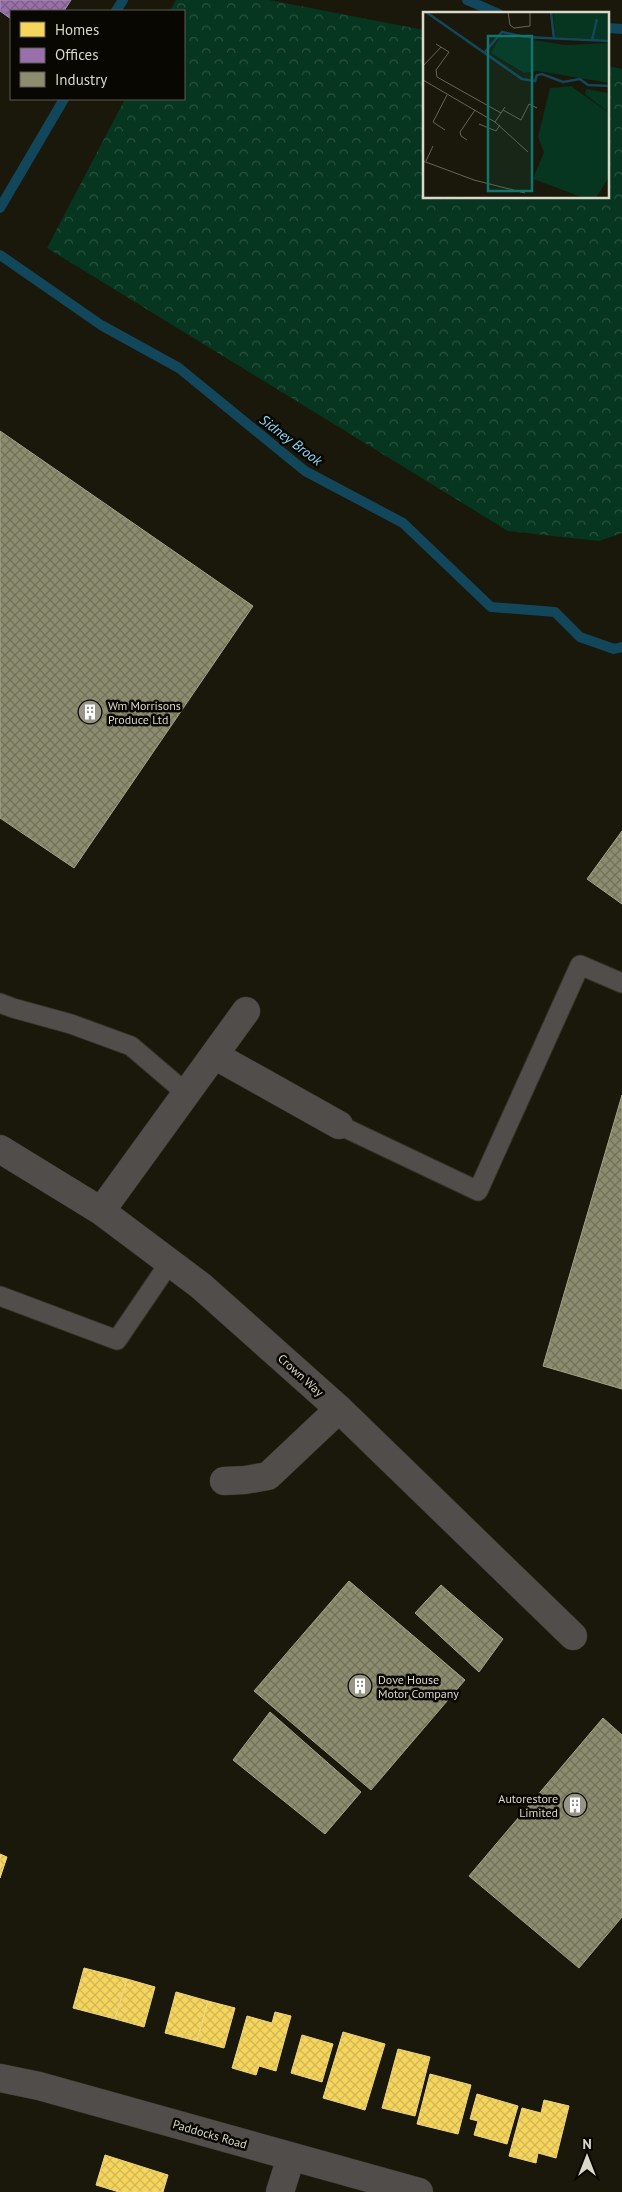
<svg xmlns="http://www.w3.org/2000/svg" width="622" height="2192" font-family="'PT Sans',sans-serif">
	<defs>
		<pattern id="forest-crowns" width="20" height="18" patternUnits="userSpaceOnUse" patternTransform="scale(1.25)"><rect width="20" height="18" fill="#063520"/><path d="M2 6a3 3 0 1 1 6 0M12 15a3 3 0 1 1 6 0" fill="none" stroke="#2a523f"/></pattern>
		<pattern id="homes-cross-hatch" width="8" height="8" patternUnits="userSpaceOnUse" patternTransform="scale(1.25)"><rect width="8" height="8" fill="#f6d55c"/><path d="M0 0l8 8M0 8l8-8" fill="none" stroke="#d2b756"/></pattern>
		<pattern id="offices-cross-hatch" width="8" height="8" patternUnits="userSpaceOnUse" patternTransform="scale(1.25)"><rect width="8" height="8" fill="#9970ab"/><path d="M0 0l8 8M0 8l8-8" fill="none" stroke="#7a6084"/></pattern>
		<pattern id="industry-cross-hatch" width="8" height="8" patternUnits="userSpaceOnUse" patternTransform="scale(1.25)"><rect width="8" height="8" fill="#8c8c6e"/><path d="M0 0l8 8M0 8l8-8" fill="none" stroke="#72725c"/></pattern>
	</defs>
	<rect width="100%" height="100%" fill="#1a180a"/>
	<path fill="url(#forest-crowns)" d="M176,0h93l155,30v168h184v-132l14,3v464l-23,8 -91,-10 -461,-283 78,-149h59v-88h-14z"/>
	<path fill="url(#homes-cross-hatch)" stroke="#eed67d" d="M0,1854l7,3 -7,21z
		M84,1968l43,11 -12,40 -42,-11z
		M127,1979l28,8 -11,40 -29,-8z
		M176,1992l32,9 -11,40 -32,-8z
		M208,2001l27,7 -11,40 -27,-7z
		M275,2012l16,4 -15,55 -17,-5 -3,9 -24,-7 15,-52 25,7z
		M343,2032l42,12 -20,66 -42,-12z
		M302,2035l31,9 -11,38 -31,-9z
		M398,2049l32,8 -15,59 -33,-8z
		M430,2074l41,11 -13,49 -41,-10z
		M477,2094l41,12 -11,38 -33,-9 4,-14 -8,-2z
		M544,2100l25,6 -13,52 -18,-5 -2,10 -27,-7 13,-48 19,5z
		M105,2155l63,20 -5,17h-44l-23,-7z"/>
	<path fill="url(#offices-cross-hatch)" stroke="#ac8fb4" d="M0,0h71l-7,11h-53v8l-11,-8z"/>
	<path fill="url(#industry-cross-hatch)" stroke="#a3a389" d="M0,431l253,175 -179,262 -74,-50z
		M622,831v73l-35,-25z
		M622,1095v294l-79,-23z
		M349,1581l116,99 -94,110 -117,-99z
		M441,1585l62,54 -24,33 -64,-59z
		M270,1712l91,80 -36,42 -92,-74z
		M603,1718l19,17v182l-43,51 -110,-92z"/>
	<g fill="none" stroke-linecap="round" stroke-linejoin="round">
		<path stroke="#12465a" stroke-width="10" d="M467,0l32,14
			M116,11l7,-11
			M608,28l14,1
			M0,208l64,-109
			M0,255l101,70 78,43 126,103 98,52 88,84 64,5 25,25 34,12 8,-2"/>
		<g stroke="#333226" stroke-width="21">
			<path id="service" d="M0,1003l13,5 58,16 60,22 55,47
				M339,1125l139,66 102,-226 42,18
				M0,1296l117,44 53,-78"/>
		</g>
		<g stroke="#333226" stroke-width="29">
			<path id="minor" d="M214,1055l125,70
				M0,1149l101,62 100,75 138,123 234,227
				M101,1211l145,-200
				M224,1481l21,-1 23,-4 71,-67
				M0,2078l39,8 380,106
				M280,2192l11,-35"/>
		</g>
		<use href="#service" stroke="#514d4a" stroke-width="19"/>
		<use href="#minor" stroke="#514d4a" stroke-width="28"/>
	</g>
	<defs>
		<g id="building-disc" transform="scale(1.25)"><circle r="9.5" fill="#979586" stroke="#080701"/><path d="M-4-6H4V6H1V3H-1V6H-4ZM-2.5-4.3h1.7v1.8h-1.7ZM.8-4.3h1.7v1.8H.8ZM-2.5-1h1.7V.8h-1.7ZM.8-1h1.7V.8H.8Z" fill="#fff"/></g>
	</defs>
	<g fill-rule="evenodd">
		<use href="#building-disc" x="90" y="712"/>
		<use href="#building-disc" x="360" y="1686"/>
		<use href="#building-disc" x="575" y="1805"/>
	</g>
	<g text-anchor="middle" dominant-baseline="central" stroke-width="5" stroke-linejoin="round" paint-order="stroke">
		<g font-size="12" fill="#dad8c9" stroke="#080701" text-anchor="start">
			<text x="108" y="705">Wm Morrisons<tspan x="108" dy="14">Produce Ltd</tspan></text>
			<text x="378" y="1679">Dove House<tspan x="378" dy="14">Motor Company</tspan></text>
			<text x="558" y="1798" text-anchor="end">Autorestore<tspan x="558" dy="14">Limited</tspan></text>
		</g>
		<g font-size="12" fill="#dad8c9" stroke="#080701">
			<text transform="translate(301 1375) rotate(42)">Crown Way</text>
			<text transform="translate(210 2134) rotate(16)">Paddocks Road</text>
		</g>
		<g font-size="14" font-style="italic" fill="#8bdafe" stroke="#080701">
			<text transform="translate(291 440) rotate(37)">Sidney Brook</text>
		</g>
	</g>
	<g transform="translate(423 12)">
		<rect width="186" height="186" fill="#1a180a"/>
		<path d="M163,77l23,4v20l-24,-19z" fill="#063520"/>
		<path d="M130,0h56v28l-54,-3zM78,23l64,10 44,-2v40l-71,-12 -14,2 -33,-20z" fill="#063520"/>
		<path d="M148,74l38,27v64l-13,21h-12l-51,-19 11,-27 -6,-15 12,-49z" fill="#063520"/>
		<path fill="none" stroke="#12465a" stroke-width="2.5" d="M3,0l96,67 13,2 2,-6 5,-1 21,8 17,-3 8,6 22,1M128,0l3,27M169,28l5,-21M62,40l17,-20 23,5 85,4"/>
		<path fill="none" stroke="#676556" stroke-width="1" d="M85,0l2,13 4,3 16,-2v-14M13,32l13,8 -13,18 1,7 64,36M0,54l18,-19M0,68l72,42 33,30M80,98l18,10 8,-16 8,4M72,110l10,-15M56,112l17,7 4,-6M22,118l-12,-8 14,-27M44,128l-6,-4 -1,-4 15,-22M0,149l51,19 51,13M3,149l7,-15"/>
		<path fill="#0f766e" fill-opacity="0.15" stroke="#0f766e" stroke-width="2.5" d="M65,24h44v155h-44z"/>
		<rect width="186" height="186" fill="none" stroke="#dad8c9" stroke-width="2.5"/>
	</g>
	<rect x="10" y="10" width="175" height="90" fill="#080701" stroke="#5c5b51"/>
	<rect x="20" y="22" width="25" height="15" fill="#f6d55c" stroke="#5c5b51"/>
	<text x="55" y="35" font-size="15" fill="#dad8c9">Homes</text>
	<rect x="20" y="48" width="25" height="15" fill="#9970ab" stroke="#5c5b51"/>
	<text x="55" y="60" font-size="15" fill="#dad8c9">Offices</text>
	<rect x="20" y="72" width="25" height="15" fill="#8c8c6e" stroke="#5c5b51"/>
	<text x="55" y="85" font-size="15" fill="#dad8c9">Industry</text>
	<g transform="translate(587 2157)" stroke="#080701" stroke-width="4" paint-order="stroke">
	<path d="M0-4L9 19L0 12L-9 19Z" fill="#dad8c9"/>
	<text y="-8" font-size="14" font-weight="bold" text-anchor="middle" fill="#dad8c9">N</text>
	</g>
</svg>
